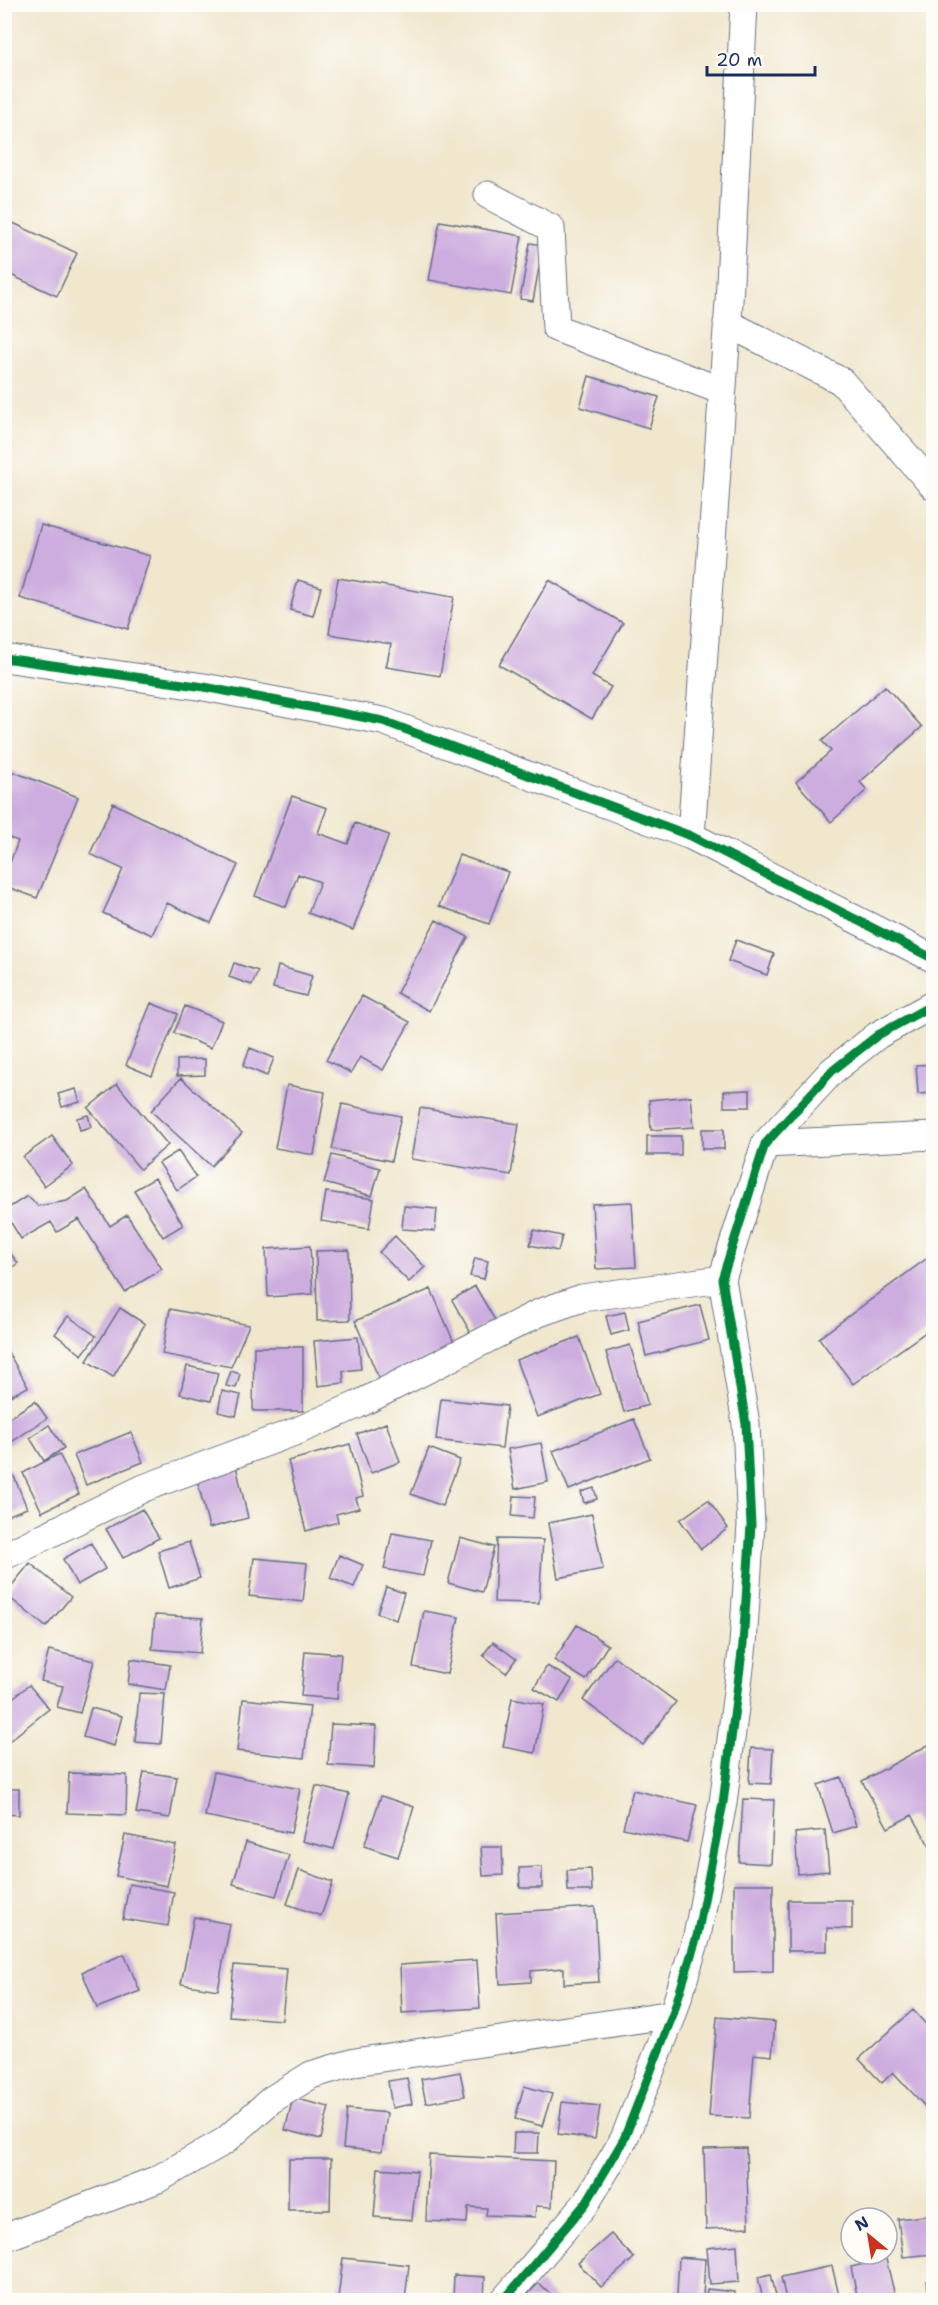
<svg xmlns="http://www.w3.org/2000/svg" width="938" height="2305" font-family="'Shantell Sans',sans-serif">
	<rect width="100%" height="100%" fill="#fdfcf7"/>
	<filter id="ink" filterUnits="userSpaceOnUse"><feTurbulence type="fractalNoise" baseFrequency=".0167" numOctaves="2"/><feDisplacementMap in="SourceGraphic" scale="12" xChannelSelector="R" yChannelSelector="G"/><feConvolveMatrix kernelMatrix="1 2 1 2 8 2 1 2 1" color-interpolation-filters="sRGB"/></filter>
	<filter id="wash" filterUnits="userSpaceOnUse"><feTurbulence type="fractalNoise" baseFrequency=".008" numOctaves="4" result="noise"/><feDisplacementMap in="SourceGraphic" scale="24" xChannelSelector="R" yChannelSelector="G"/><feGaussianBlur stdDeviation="1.35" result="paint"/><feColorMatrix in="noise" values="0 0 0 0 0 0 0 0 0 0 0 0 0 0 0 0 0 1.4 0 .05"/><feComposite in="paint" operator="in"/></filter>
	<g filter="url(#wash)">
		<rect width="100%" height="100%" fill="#f0e7cd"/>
		<g id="blocks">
			<path fill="#cdaddf" d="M440,221l82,15 -11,59 -82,-15z
				M11,222l66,31 -20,43 -53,-24v-37z
				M530,243l13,2 -10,56 -13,-2z
				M589,376l70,21 -10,31 -69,-21z
				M41,525l109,31 -22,73 -108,-31z
				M338,578l116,19 -14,79 -54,-9 5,-23 -62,-10z
				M298,580l23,7 -8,29 -23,-6z
				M549,580l74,43 -31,53 19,11 -19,32 -93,-54z
				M885,686l37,41 -62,55 7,8 -36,32 -35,-40 35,-31 -9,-10z
				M4,768l74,29 -41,101 -32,-12v-10l13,-35 -14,-5z
				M292,796l35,12 -9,25 30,11 7,-21 34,12 -36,95 -45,-17 12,-31 -22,-8 -12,33 -31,-11z
				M113,803l125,62 -27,58 -44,-20 -15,32 -49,-22 20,-44 -33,-15z
				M459,855l49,17 -19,52 -50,-18z
				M436,920l32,17 -39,74 -32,-18z
				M736,940l38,14 -7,21 -39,-14z
				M234,963l24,8 -6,14 -23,-8z
				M278,966l34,10 -6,20 -33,-8z
				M362,996l48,26 -27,48 -23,-13 -9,16 -25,-13z
				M151,1003l27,11 -26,62 -26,-11z
				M185,1006l37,15 -11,27 -37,-15z
				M250,1048l24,10 -7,18 -24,-10z
				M205,1059v16l-28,1v-16z
				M934,1064v29l-16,1 -2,-29z
				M181,1078l61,55 -31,33 -60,-55z
				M117,1084l51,61 -28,24 -52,-61z
				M287,1085l38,7 -11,63 -39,-7z
				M76,1089l4,13 -18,5 -4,-13z
				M750,1090v17h-26v-16z
				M691,1096l3,31 -43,3 -2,-30z
				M342,1104l59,12 -10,45 -59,-12z
				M420,1108l99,16 -8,51 -100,-16z
				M88,1115l3,12 -11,3 -3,-12z
				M702,1129h22v20h-22z
				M52,1136l21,29 -29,21 -21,-29z
				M647,1136h34v19h-34z
				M178,1151l18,26 -19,13 -18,-27z
				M332,1155l48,13 -8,28 -48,-13z
				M155,1178l28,47 -20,12 -29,-47z
				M86,1189l24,37 17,-11 35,54 -37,23 -46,-73 -22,13 -6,-10 -30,17 -17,-28 23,-15 11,10 29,-5z
				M326,1192l48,7 -5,30 -48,-8z
				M632,1202l4,65 -40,2 -4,-65z
				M404,1206l33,3 -2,22 -33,-2z
				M534,1230l28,6 -4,15 -28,-6z
				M395,1236l30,31 -16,15 -30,-30z
				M4,1246l14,17 -14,11z
				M310,1246l3,48 -45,3 -2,-48z
				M349,1250l1,70 -33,1 -1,-70z
				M930,1256l4,5v65l-81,58 -34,-46z
				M475,1258l13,3 -4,18 -14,-3z
				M475,1286l20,34 -24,13 -19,-33z
				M431,1289l25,58 -77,32 -24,-58z
				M700,1305l9,35 -63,16 -8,-35z
				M120,1308l25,16 -32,53 -26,-16z
				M170,1309l79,16 -18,42 -69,-13z
				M625,1312l4,18 -18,5 -5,-19z
				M68,1316l28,20 -14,19 -27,-21z
				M358,1337l3,32 -18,2 1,12 -26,3 -4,-45z
				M579,1337l21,57 -63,23 -21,-57z
				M4,1345l24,42 -24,12z
				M630,1345l18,60 -24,7 -18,-60z
				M254,1347h49v64h-50z
				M187,1366l31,7 -7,28 -31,-7z
				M231,1371l9,3 -4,14 -10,-2z
				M222,1391l19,4 -5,21 -18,-4z
				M441,1399l66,7 -5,42 -66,-8z
				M35,1401l12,17 -43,29v-26z
				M634,1419l16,39 -81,32 -16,-39z
				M386,1423l14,39 -29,11 -14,-39z
				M49,1425l15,23 -20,13 -14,-23z
				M131,1432l12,30 -57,23 -12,-30z
				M541,1443l7,39 -33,7 -7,-40z
				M350,1444l13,52 -7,2 3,10 -23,6 2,8 -32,9 -18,-70z
				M429,1448l31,12 -18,46 -31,-12z
				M59,1454l20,40 -37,18 -19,-39z
				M236,1466l12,52 -39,10 -13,-53z
				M11,1469l16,39 -23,9v-45z
				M594,1488l3,11 -13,4 -3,-11z
				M514,1496l21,1 -2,21 -21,-2z
				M708,1500l20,28 -27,21 -21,-29z
				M142,1509l17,29 -36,20 -17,-29z
				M592,1514l11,55 -45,9 -10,-55z
				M392,1533l39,7 -8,36 -39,-7z
				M460,1538l34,9 -12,45 -34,-9z
				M497,1539l46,1 -4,63 -45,-1z
				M189,1542l11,36 -31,10 -11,-37z
				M91,1543l14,26 -28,16 -14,-26z
				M339,1555l24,10 -9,22 -24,-9z
				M254,1558l53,5 -4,39 -54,-6z
				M30,1563l41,34 -25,30 -41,-33z
				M386,1587l18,6 -8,27 -19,-7z
				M424,1611l35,6 -12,57 -34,-7z
				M155,1615l48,3 -3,35 -48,-4z
				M577,1625l31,20 -22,35 -32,-20z
				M493,1642l23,17 -10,14 -23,-18z
				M49,1650l45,11 -14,52 -23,-6 6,-21 -22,-5z
				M305,1651l36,3 -4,45 -36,-3z
				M615,1657l61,45 -33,43 -60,-45z
				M131,1659l39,6 -4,25 -38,-6z
				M547,1666l25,14 -13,22 -25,-14z
				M29,1685l20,24 -45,36v-40z
				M139,1693l26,1 -4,50 -26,-2z
				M512,1698l32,6 -9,49 -32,-6z
				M243,1699l67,7 -6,52 -67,-7z
				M91,1708l31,8 -8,30 -31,-9z
				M331,1724l45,2 -2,42 -46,-3z
				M930,1744l4,7v103l-22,-39 -24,13 -26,-47z
				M751,1748l22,1 -2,35 -22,-1z
				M144,1772l33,5 -7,41 -34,-5z
				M214,1772l86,17 -9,44 -86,-17z
				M69,1773l58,2 -1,40 -59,-2z
				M841,1777l15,49 -23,7 -15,-48z
				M316,1786l33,8 -15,55 -32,-8z
				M4,1789h15v26l-15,-1z
				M633,1790l64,15 -10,37 -64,-14z
				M381,1796l33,11 -16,50 -34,-11z
				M743,1799l31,1 -3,64 -32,-2z
				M825,1830l4,41 -31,3 -3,-41z
				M125,1835l51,10 -9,41 -51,-10z
				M246,1842l43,13 -13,41 -43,-12z
				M481,1847h21l1,28 -20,1z
				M542,1867v21h-22l-1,-20z
				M591,1869l1,22h-24l-1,-21z
				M299,1870l34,12 -12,34 -34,-12z
				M129,1884l45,8 -6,34 -45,-7z
				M734,1884h39v87l-39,1z
				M788,1900h64v29l-25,-1v23h-39z
				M595,1907l4,75 -35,2v-16l-33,3v11l-31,2 -4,-71z
				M194,1917l36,7 -12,66 -37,-6z
				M124,1954l16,37 -43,17 -15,-36z
				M477,1960l3,48 -78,5 -2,-48z
				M234,1965l53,4 -5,51 -53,-4z
				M913,2010l21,23v83l-41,-44 -11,11 -23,-24z
				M717,2017l58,5 -3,34 -18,-2 -5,64 -40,-2z
				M460,2072l5,24 -39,7 -5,-24z
				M407,2078l5,26 -20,4 -4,-27z
				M524,2086l28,8 -10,32 -27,-7z
				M293,2098l36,9 -8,32 -36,-9z
				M562,2102l38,4 -5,33 -37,-5z
				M347,2109l40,4 -5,39 -39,-4z
				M514,2133h25l-1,20h-25z
				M746,2148l3,79 -43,2 -2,-80z
				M429,2155l125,6 -2,46 -16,-1 -1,11 -49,-2 1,-7 -19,-1 -1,16 -41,-2z
				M289,2159h42l-1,51h-42z
				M378,2168l39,3 -5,49 -38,-3z
				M934,2215v39l-31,3 -5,-38z
				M611,2234l23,24 -33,29 -23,-24z
				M737,2245l2,37 -29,2 -3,-36z
				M679,2257l26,2 -2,39 -26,-2z
				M343,2258l66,7 -4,35 -67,-2z
				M886,2259l10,41h-38l-7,-33z
				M832,2266l8,34h-54l-5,-23z
				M771,2274l6,26h-14l-5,-23z
				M454,2275l31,2 -1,23h-31z
				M934,2280v20h-5l-2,-19z
				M539,2283l17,16 -34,1z
				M707,2289l27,3 -1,8h-27z"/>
		</g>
	</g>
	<g filter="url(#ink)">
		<use href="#blocks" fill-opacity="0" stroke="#666f85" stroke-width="1.5"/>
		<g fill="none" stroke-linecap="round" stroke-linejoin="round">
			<g stroke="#666f85" stroke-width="29">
				<path id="minor" d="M488,195l63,33 5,100 166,63
					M727,323l114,58 93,106
					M4,658l200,29 179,34 308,115 243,123
					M691,836l38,-534 15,-298
					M765,1144l169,-8
					M4,1556l140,-68 153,-57 60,-26 182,-92 43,-15 140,-19
					M4,2238l154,-59 67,-38 46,-41 40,-25 44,-13 318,-48
					M504,2300l82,-97 38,-64 49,-125 24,-78 26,-133 20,-159 8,-119 -5,-101 -24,-145 43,-135 67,-73 46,-36 56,-31"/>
			</g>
			<use href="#minor" stroke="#fff" stroke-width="27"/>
			<g stroke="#fdfcf7" stroke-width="13">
				<path id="cycleway" d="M4,658l200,29 179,34 308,115 243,123
					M504,2300l82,-97 38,-64 49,-125 24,-78 26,-133 20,-159 8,-119 -5,-101 -24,-145 43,-135 67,-73 46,-36 56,-31"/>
			</g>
			<use href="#cycleway" stroke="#00873e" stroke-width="9"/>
		</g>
	</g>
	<rect width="938" height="2305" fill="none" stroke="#fdfcf7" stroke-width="24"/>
	<g transform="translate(869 2236) rotate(330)"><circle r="28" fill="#fdfcf7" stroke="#a3aaba" stroke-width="1.5"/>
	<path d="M0-4.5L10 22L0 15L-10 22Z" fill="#c8321e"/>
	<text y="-9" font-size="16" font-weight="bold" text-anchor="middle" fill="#1b2f5e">N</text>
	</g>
	<path d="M707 66v9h108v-9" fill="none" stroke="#1b2f5e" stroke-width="3"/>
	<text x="716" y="66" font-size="18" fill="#1b2f5e" stroke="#fdfcf7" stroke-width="4.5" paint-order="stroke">20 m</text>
</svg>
